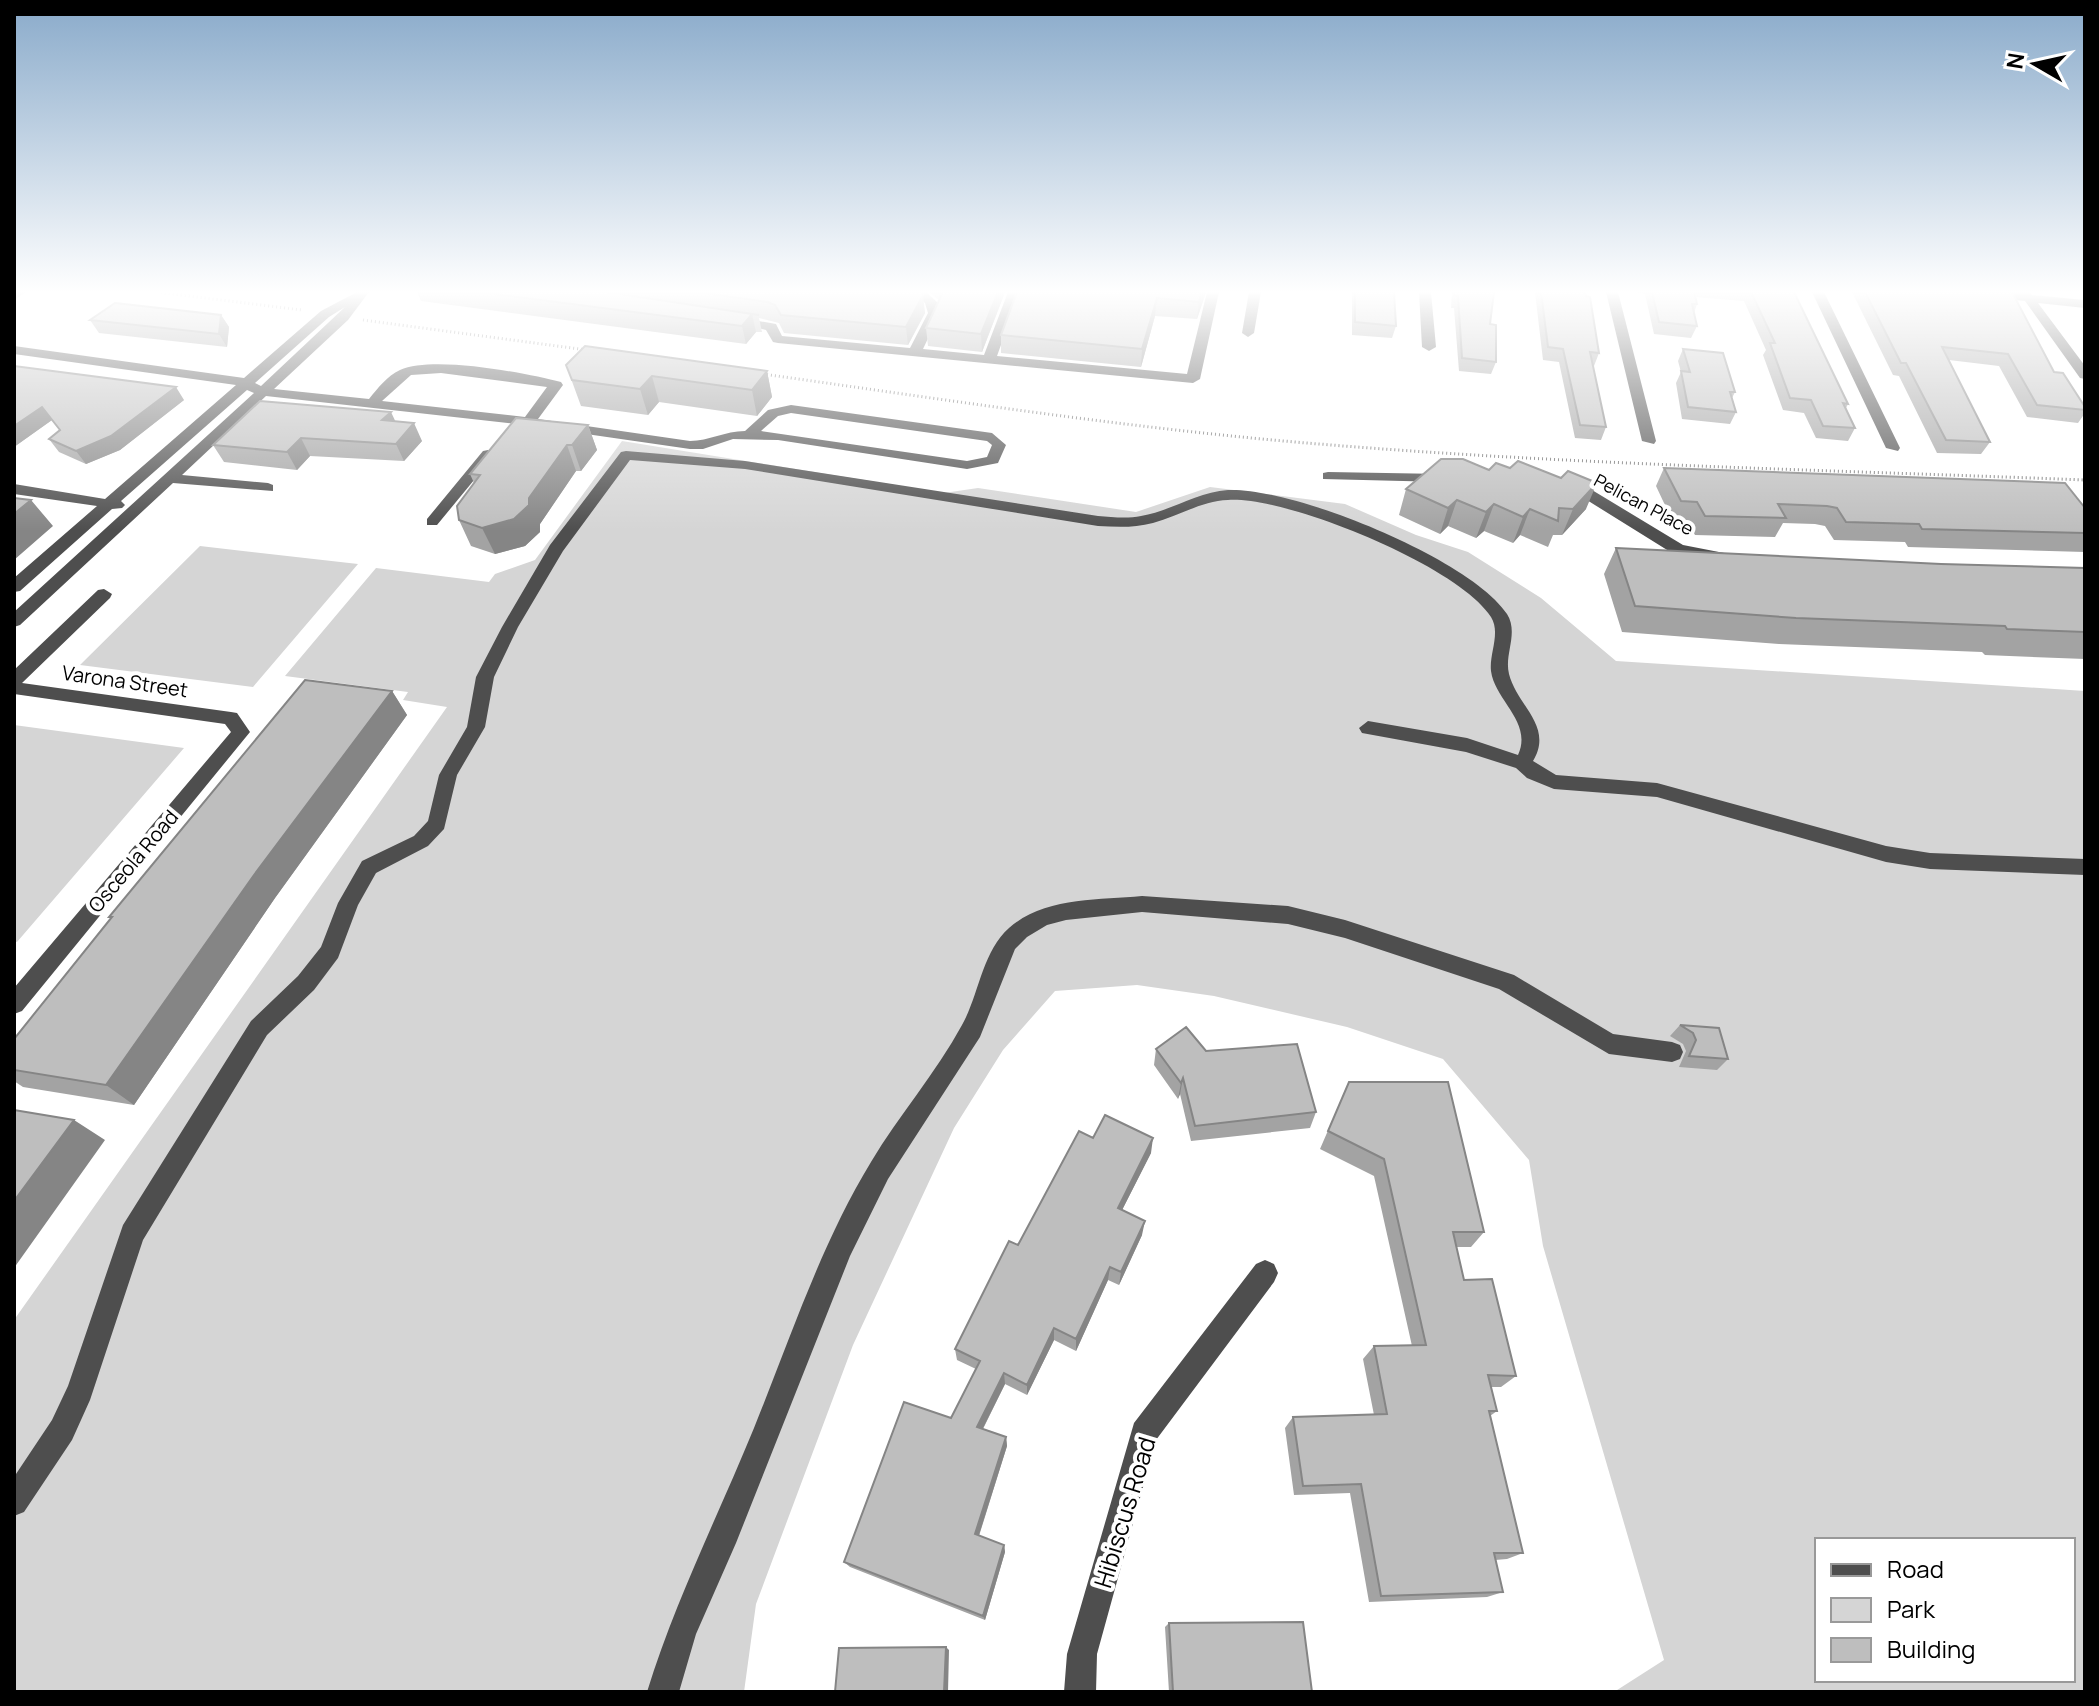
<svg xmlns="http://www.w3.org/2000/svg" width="2099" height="1706" font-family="Manrope,sans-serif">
	<rect width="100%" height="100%" fill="#fff"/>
	<path fill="#d5d5d5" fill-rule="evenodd" d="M622,441l322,52 34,-5 158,24 74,-25 135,17 71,31 52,17 73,46 75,63 469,30v1001h-471l50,-32 -121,-414 -14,-86 -86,-101 -96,-32 -133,-31 -77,-11 -82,6 -52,59 -49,78 -101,217 -97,259 -12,88h-730v-372l433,-613 -44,-7 5,-8 -123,-16 91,-108 113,14 6,-8 40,-14zM1817,1540h256v140h-256z
		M200,546l158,18 -105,123 -173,-22z
		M14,725l170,23 -167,194 -3,-1z"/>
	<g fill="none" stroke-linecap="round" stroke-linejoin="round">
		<path stroke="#707070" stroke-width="3" stroke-dasharray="1 3" stroke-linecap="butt" d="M157,292l145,18
			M363,320l224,30
			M763,374c185,26 370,55 556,70 255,21 511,26 766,36"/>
		<path fill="#4e4e4e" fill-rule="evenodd" d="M357,292h12l-21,28 -74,69 95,10c9,-11 18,-23 31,-29 34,-15 125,3 161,12l2,3 -25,34 152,22c19,0 35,-10 55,-10l23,-21 23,-5 201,28 14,12 -8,18 -31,6 -189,-29 -45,-1 -30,10h-13l-173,-25 -251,-28 -84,79 86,8 5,2v6l-100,-8 -153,142 -6,2v-15l240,-219 -7,-3 -126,111 4,4 -3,3 -10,1 -92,82 -6,1v-14l83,-72 -83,-12v-10l91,15 131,-114 -222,-31v-8l230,32 77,-67zM345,307l-84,79 -6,-3 74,-66zM441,373l106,14 -22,30 -143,-16 29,-26zM791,413l196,28 5,4 -5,12 -20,4 -206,-30 17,-15z
			M913,292h13l11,10 3,11 -17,36 61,6 24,-63h12l-23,64 190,18 20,-82h12l-19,87 -7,4 -415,-40 -5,-1 -7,-12 -36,-9 6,-4 40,7 6,12 128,12 18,-35 -3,-10z
			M1249,292h12l-7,41 -6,4 -6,-4z
			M1419,292h12l5,55 -7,4 -7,-4z
			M1606,292h12l38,149 -2,3 -12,-3z
			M1812,292h12l76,156 -2,3 -12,-3z
			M1963,292h67l2,3 53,5v8l-47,-5 47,63v13l-5,-1 -55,-77 -56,-5z
			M488,450l7,4 -2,3 -56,68h-10v-6l56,-68z
			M626,451l119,10 353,55c14,1 29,3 43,0 30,-5 56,-24 87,-26 65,-3 243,69 279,124 12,19 -3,40 2,60 8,32 45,52 24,87l23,14 101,8 229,63 44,7 155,6v16l-155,-6 -44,-7 -229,-65 -103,-8 -27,-11 -11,-10 -50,-16 -104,-19 -3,-5 9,-7 99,17 51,17c15,-33 -23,-54 -27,-84 -2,-17 10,-38 0,-54 -31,-50 -203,-121 -263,-117 -26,1 -50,16 -75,23 -19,5 -36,4 -55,3l-353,-57 -115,-9 -67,91 -45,76 -24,50 -9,50 -28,48 -13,54 -16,17 -52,27 -18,32 -20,53 -24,32 -47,45 -124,205 -53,160 -18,40 -48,72 -10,4v-39l38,-57 16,-34 55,-161 128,-204 47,-45 23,-29 17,-44 24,-42 52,-25 14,-15 11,-46 28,-48 9,-50 26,-50 48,-82 71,-93z
			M1328,472l115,2 7,4 -7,4 -120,-3v-6z
			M1566,484l26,6 91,55 41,8 2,4 -8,5 -46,-9 -90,-56 -21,-5v-6z
			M104,589l8,5 -2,4 -88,85 209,29 6,1 13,19 -228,279 -8,3v-26l217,-256 -6,-8 -211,-30v-24l84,-80z
			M1142,896l146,10 57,14 169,55 99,59 59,8 8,3 3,7 -3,7 -8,3 -63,-8 -110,-65 -154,-51 -57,-14 -146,-12 -76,8 -19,5 -20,12 -12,12 -35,88 -92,142 -38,77 -114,287 -40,91 -17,58h-32c28,-91 71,-176 107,-264 36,-89 67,-184 117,-266 28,-47 65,-89 91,-137 17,-30 20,-73 47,-97 35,-31 89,-28 133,-32z
			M1265,1260l9,4 4,9 -4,9 -118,158 -59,214 -1,38h-32l3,-38 67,-231 122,-159z"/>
	</g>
	<path fill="#a3a3a3" d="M417,292h504l4,21 -17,32 -124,-12 -5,-10 -20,-5 3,14h-6l-10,12 -325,-43z
		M929,292h76l-23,60 -54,-6 -2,-18 13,-28z
		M1016,292h190l-9,27 -42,-3 -14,51 -140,-14v-18z
		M1352,292h42l2,34 -4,12 -40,-3z
		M1452,292h42l-4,32 6,38 -5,12 -32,-3 -5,-63h-3z
		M1535,292h50l14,61 -5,13 -1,-1 13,62 -5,13 -26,-2 -16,-76 -16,-2z
		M1638,292h156l54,112 -2,4 9,20 -7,13 -32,-3 -12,-25 -21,-3 -20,-55 3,-5 -22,-49 -48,-4 1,7 -3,9 3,13 -6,12 -37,-4 -9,-40 -7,-1z
		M1852,292h160l42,80 31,38v3l-7,10 -51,-6 -28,-51 -50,-6 41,82 -9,12 -44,-1 -38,-77 -6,-1z
		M221,315l8,12 -2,20 -128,-14 -9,-13z
		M1683,349l52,43 -3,6 4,14 -6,12 -48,-5 -6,-36 5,-11 -3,-11z
		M566,365l201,6 5,26 -15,19 -98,-14 -11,13 -67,-9z
		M14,366l170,34 -64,50 -34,14 -27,-12 -10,-13 11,-9 -8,-10 -38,27z
		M395,422l27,19 -18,20 -94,-5 -13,14 -73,-8 -11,-17z
		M588,425l9,25 -16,21h-5l-36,53v8l-15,14 -30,8 -24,-8 -12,-26 15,-37 -4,-9z
		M1664,468l421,40v44l-177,-5 -3,-5 -71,-2 -9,-14 -10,-2 -32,-1 -8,14 -80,-2 -8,-15h-15l-16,-34z
		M1406,489l180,20 -24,26h-9l-5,12 -28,-12 -7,8 -29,-12 -8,7 -28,-12 -8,8 -41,-19z
		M1616,548l325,16 144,4v91l-100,-4 -3,-3 -203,-8 -157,-12 -18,-58z
		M392,691l15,24 -132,183 -141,207 -111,-18 -9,-6v-42l97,-120 -2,-2z
		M1680,1025l39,3 9,31 -11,11 -38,-3 7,-16 -3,-7 -13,-8z
		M1156,1049l50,2 110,61 -6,16 -119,13 -11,-47 -2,5 -24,-34z
		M1349,1082l135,150 -13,15h-15l8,33 52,96 -15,11h-10l6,24 -7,5 33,137 -16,6 -12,1 8,32 -16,5 -118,5 -19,-109 -56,2 -9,-67 8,-11 81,-2 -11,-56 11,-13h38l-38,-170 -54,-27z
		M1093,1138l58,15 -29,57 20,25 -23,50 -11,-5 -32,71 -22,-11 -27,55 -22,-11 -22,45 23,8 1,9 -28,90 25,9 1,7 -20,68 -135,-53 -6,-5 107,-144 25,-49 -19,-9 -2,-11 63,-104z
		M1169,1623l143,69h-143l-4,-65z"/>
	<path fill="#858585" d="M14,292h12l-12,8z
		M998,292h7l-23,60 -1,-18z
		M1202,292h4l-9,27 2,-17z
		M923,295l2,18 -17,32 -2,-18z
		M1157,298l-2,18 -14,51 1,-18z
		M752,314l4,18 -10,12 -4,-18z
		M221,315l8,12 -2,20 -8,-13z
		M767,371l5,26 -15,19 -5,-26z
		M652,376l7,26 -11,13 -8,-26z
		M176,387l8,13 -64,50 -34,14 -10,-13z
		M42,407l10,13 -38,27v-21z
		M391,412l8,17 -17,-9z
		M414,423l8,18 -18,20 -8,-17z
		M588,425l9,25 -16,21 -9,-26z
		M301,438l9,18 -13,14 -10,-18z
		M567,445l9,26 -36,53v8l-15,14 -30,8 -13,-26 47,-30z
		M1597,483l-11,26 -24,26 11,-26z
		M31,500l22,26 -39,34v-46z
		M1457,500l-9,26 -8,8 8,-26z
		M1494,504l-10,27 -8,7 10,-26z
		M1530,509l-10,26 -7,8 10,-26z
		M392,691l15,24 -132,183 -141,207 -28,-20 148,-210z
		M1183,1078l-3,16 -2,5 3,-16z
		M74,1120l31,20 -91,128v-67z
		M1153,1138l-2,15 -35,69 2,-14z
		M1145,1221l-3,14 -23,50 2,-13z
		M1110,1267l-2,13 -32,71v-12z
		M1054,1328v12l-27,55v-10z
		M1004,1373l1,11 -26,52 -2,-9z
		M1006,1437l1,9 -30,95 -2,-7z
		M1004,1545l1,7 -20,68 -2,-4z
		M946,1647l3,3 -1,42h-4z"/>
	<path fill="#bebebe" stroke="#858585" stroke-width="2" d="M480,292h126l153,23 -7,-1 -10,12z
		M697,292h224l2,3 -17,32 -125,-12 -6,-10 -7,-3z
		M941,292h57l-17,42 -55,-6 16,-34z
		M1017,292h185l-3,10 -42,-4 -15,51 -141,-14z
		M1355,292h39l2,34 -41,-4z
		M1454,292h40l-4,32 6,1v37l-34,-4 -4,-62 -4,-1z
		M1541,292h44l1,4 4,1 9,56 -9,-1 16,75 -26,-2 -17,-76 -15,-2z
		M1652,292h42l3,12h-5l5,22 -38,-4z
		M1751,292h43l54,112 -5,-1 12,25 -32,-2 -12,-26 -21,-2 -20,-55h5z
		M1865,292h147l42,80 9,1 22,34v3l-48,-5 -29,-51 -66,-7 48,95 -44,-2 -40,-77h-5z
		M115,303l106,12 -2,19 -129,-14z
		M585,346l182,25 -15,19 -100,-14 -12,13 -68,-9 -6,-15z
		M1683,349l40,4 12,39h-5l6,20 -48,-5 -7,-36 9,1z
		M14,366l162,21 -65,49 -35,15 -27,-12 11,-9 -18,-23 -28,19z
		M260,401l131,11 -9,8 32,3 -18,21 -95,-6 -14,14 -74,-7z
		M516,418l72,7 -16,20h-5l-38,53v7l-15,14 -32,9 -23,-8 -2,-14 23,-31 -10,-1z
		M1441,459h22l26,11 7,-7 14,5 8,-7 43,17 7,-7 29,12 -24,26 -14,-1 -1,13 -28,-12 -7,8 -29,-13 -8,8 -29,-12 -9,8 -42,-19z
		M1664,468l401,15 20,25v25l-163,-4 -3,-5 -73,-2 -9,-14 -10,-2 -49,-2 8,14 -81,-2 -8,-14 -16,-1z
		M14,498l17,2 -17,14z
		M1616,548l325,16 144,4v64l-78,-3 -2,-3 -209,-8 -161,-12z
		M305,680l87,11 -138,184 -148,210 -92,-15v-31l98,-122h-3z
		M1680,1025l39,3 9,31 -39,-3 7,-16 -3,-7z
		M1186,1027l20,24 91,-7 19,68 -121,14 -12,-48 -2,5 -25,-34z
		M1349,1082h99l36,150h-31l11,48 28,-1 24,97 -28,-1 9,36h-8l34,142h-29l9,39 -122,4 -20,-112 -58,2 -10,-69 94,-3 -13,-68 52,-1 -42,-186 -56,-28z
		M14,1110l60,10 -60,81z
		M1105,1115l48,23 -35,70 27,13 -24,51 -11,-5 -34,72 -22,-11 -27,57 -23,-12 -27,54 29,10 -31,97 29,11 -21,71 -139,-54 60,-160 47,16 29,-57 -25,-12 54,-108 9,4 61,-114 14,7z
		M1303,1622l9,70h-139l-4,-69z
		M946,1647l-2,45h-109l4,-44z"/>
	<linearGradient id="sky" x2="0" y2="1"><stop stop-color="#89aaca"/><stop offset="0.55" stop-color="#fff"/><stop offset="1" stop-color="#fff" stop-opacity="0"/></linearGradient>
	<rect width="2099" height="531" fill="url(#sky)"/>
	<g text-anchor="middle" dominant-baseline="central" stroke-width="8" stroke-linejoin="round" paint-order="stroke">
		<g font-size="18" fill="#000" stroke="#fff">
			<text transform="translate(1644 504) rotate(28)">Pelican Place</text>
		</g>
		<g font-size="20" fill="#000" stroke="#fff">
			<text transform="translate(125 681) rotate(8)">Varona Street</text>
			<text transform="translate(133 861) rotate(-50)">Osceola Road</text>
		</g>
		<g font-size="24" fill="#000" stroke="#fff">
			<text transform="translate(1124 1512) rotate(-73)">Hibiscus Road</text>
		</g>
	</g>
	<rect width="2099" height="1706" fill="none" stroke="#000000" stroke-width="32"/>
	<rect x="1815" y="1538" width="260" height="144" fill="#ffffff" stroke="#999999" stroke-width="2"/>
	<rect x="1831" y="1564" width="40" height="12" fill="#4e4e4e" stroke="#999999" stroke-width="2"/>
	<text x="1887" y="1578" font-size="24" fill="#000000">Road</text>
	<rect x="1831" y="1598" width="40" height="24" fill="#d5d5d5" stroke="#999999" stroke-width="2"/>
	<text x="1887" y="1618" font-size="24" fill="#000000">Park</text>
	<rect x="1831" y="1638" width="40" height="24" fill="#bebebe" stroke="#999999" stroke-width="2"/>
	<text x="1887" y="1658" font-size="24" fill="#000000">Building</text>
	<g transform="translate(2035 64) rotate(279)" stroke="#ffffff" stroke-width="6" paint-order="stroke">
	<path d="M0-6L14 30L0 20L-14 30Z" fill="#000000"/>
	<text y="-12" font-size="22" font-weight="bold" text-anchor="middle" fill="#000000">N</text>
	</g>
</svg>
